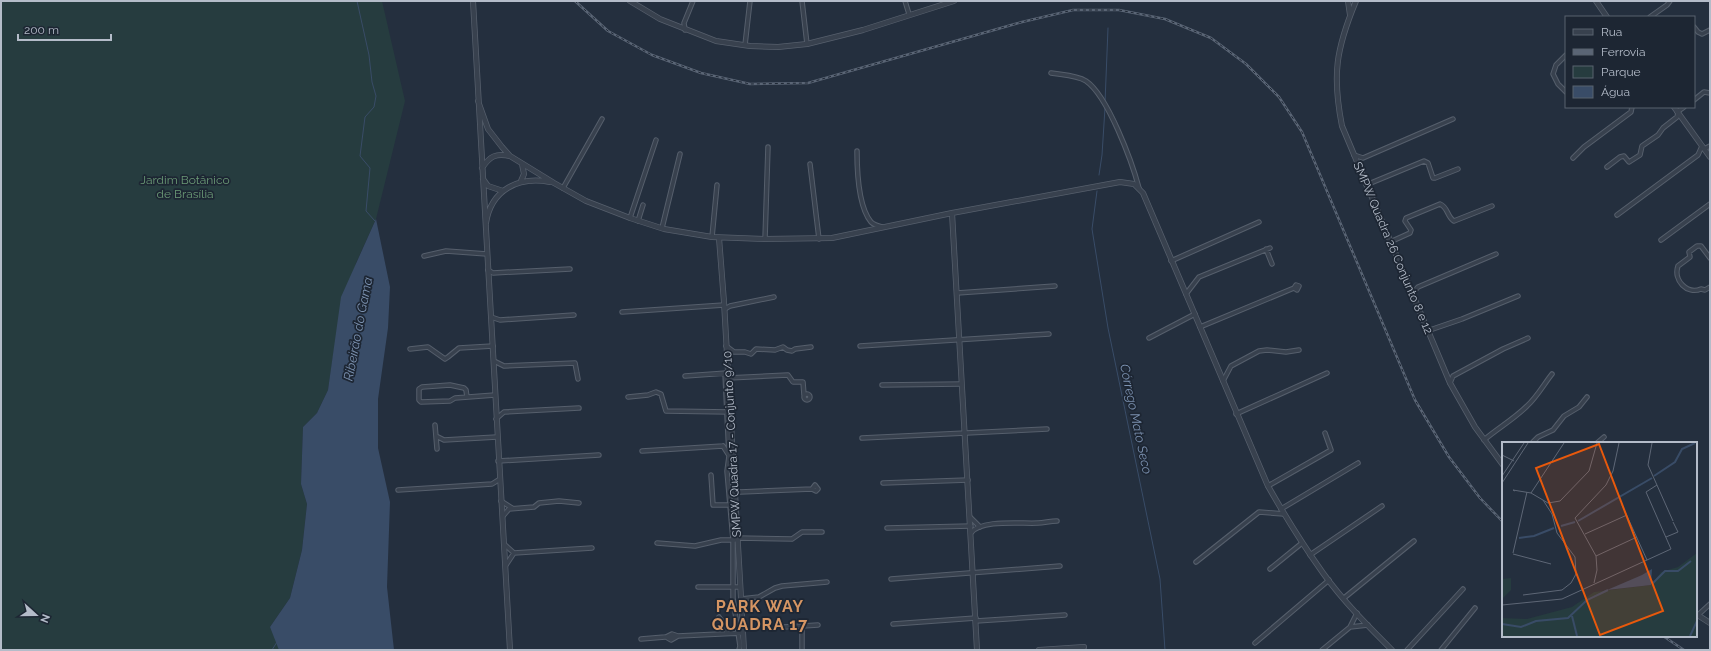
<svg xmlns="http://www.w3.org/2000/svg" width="1711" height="651" font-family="Raleway,sans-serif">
	<rect width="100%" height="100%" fill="#242f3e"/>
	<path fill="#263c3f" d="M1,1h381l23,100 -29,118 -20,44 -22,87 -6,40 -11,23 -14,14 -2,57 6,20 -5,46 -12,48 -20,29 13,23h-282z"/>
	<path fill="#394c67" d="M376,219l14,68 -2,41 -10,71v49l12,54 -3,85 7,63h-115l-9,-23 20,-29 12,-48 5,-46 -6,-20 2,-57 14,-14 11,-23 13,-93z"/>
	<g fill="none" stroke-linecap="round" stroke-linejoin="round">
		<path stroke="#394c67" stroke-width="1" d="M357,1l12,54 3,27 4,14 -2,11 -9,10 -5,39 10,12 -4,43 9,10
			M1105,103l3,-75
			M1099,175l3,-20 3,-47
			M1097,191l-5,38 16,99 52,251 5,71
			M272,650l5,-8"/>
		<g stroke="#565f6c" stroke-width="5.5">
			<path id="minor" d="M802,1l5,43
				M905,1l4,13
				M1650,17l17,-12 3,-4
				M1694,27l4,5 4,2 8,-4
				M685,30l-1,-7 9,-22
				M745,45l5,-44
				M1566,55l-10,10 -3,9 5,10 8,8
				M1051,73c11,2 25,2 35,8 22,15 46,81 53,107
				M1694,100l10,-8 6,1
				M1677,112l7,-5
				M1704,149l6,-3
				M857,151c0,19 1,55 14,71 3,3 7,4 11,5
				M1354,155l9,3 90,-39
				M1573,158l11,-11 47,-35 1,-5
				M810,164l9,75
				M1607,167l13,-10 4,-1 5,6 11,-7 2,-9 16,-11 5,-7 14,-11 1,-4
				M1366,185l58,-24 4,2 5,15h2l23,-9
				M563,188l39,-69
				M1617,215l81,-60 4,-9
				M630,218l26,-78
				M638,221l5,-16
				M662,228l18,-74
				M712,237l5,-52
				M765,239l3,-92
				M1661,240l49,-36
				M1390,242l20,-9 1,-3 -6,-9 1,-3 34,-14c8,3 7,13 14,17l38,-15
				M1266,249l6,15
				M424,256l22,-5 41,3
				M1710,258l-9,-12h-4l-8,6 1,5 -12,9c-5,14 9,29 23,23l4,1 5,-3
				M1171,261l88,-39
				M488,270l5,3 77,-4
				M957,293l98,-7
				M1186,294l13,-17 71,-29
				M1412,294l6,-7 78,-33
				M725,309l5,-3 44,-9
				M622,312l102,-7
				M491,317l9,3 74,-5
				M1200,327l94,-39 2,-3 3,1 -2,4 -3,-2
				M1427,331l35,-12 56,-23
				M1149,338l46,-24
				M726,346l8,6h11l6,2 5,-5 19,1 8,-3 4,3 5,1 3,-2 16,-2
				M860,346l189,-12
				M410,349l18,-2 17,12 3,-2 11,-9 34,-2
				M494,361l10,5 71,-3 3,16
				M725,373l4,83 -2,15 6,69v58l7,48 -1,4
				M685,376l42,-3
				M728,378l60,-3 5,7h10l1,13
				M1223,381l8,-15 28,-15 8,-1 19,2 13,-2
				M1450,383l3,-7 50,-27 25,-11
				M882,385l79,-1
				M804 397a3 3 0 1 1 6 0a3 3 0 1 1-6 0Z
				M467,397l-1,-7 -2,-2 -14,-3 -28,2 -3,2v11l2,2 29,-1 5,-3 40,-3
				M628,397l20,-2 8,-3 5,2 5,17 63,1
				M1236,414l91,-41
				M496,419l8,-7 75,-4
				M435,425l2,24
				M436,436l8,4 53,-3
				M862,438l185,-9
				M1484,440c14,-12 30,-21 43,-34 10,-9 17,-22 25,-32
				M1532,443l6,-6 15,-7 11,-14 15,-9 8,-10
				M1597,443l7,-6
				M723,446l7,11
				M642,451l81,-5
				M498,461l101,-6
				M711,475l2,30h22
				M883,483l85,-3
				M815,485l3,4 -2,2 -4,-2z
				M1268,486l63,-36 -6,-17
				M734,488l6,4 72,-3
				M398,490l94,-6 8,-5
				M501,501l11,7
				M1281,509l77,-46
				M503,516l6,-7 25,-2 5,-4 20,-2 20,2
				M970,517l10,10
				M887,528l84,-2
				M971,533c10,-14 51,-9 67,-10 6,0 12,-2 19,-2
				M737,538l55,1 10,-7h20
				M657,543l38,3 26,-6h14
				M504,544l10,9
				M1310,555l72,-49
				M1196,562l63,-50 25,2
				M506,565l8,-12 78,-5
				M1270,569l32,-26
				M891,579l169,-13
				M698,587h42
				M1344,598l70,-57
				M741,599l18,-2 16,-9 7,-2 45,-4
				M1698,615l12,-11
				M719,617l5,7 3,9
				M976,621l89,-6
				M893,624l83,-6
				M802,626l16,-1
				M784,627l18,-1v24
				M1350,627l18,-2
				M666,637l6,-3 6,2 63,-3
				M641,639l24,-2h1l12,-1 -7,4 -5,-3
				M1255,643l74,-63
				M1322,650l28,-23 7,-14
				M1407,650l56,-61
				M1441,650l34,-42"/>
		</g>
		<g stroke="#565f6c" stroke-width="6">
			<path id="tertiary" d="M473,1l37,649
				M630,1l30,18 56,22 34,5 28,1 29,-3 56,-14 91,-29
				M1348,1l2,14
				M1356,1c-20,48 -24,74 -14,125l108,257 25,44 28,38
				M1596,1l11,16
				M478,101l10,28 14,18 8,9 44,27 32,18 44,17 34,11 48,8 53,2 67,-1 120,-25 168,-31 14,2 9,9 125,293c17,30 35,59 55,87 20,28 45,53 69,77
				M1674,107l36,50
				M482,168c8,-12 14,-15 28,-12
				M483,179l5,7 15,5
				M521,181l3,-7 -2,-10
				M952,213l25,437
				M486,223c5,-33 32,-47 64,-41
				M719,238l5,64 20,348
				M1696,614l14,9
				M1039,650l45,-3"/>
		</g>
		<use href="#minor" stroke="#38414e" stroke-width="3.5"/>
		<use href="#tertiary" stroke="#38414e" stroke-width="4.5"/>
		<g stroke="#5a6575" stroke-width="2.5">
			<path id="rail" d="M575,1l33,30 44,24 49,18 49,11 58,-1 214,-61 51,-12h46l46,9 46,19 35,26 33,33 23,35 113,268 34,57 31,41 23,24
				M1663,636l21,14"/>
		</g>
		<use href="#rail" stroke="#1d2633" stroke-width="1" stroke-dasharray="3" stroke-linecap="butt"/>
	</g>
	<g text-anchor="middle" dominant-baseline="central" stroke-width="3.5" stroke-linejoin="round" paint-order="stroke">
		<g font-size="12" fill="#6b9a76" stroke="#1d2633">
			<text x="185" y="180">Jardim Botânico<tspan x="185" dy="14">de Brasília</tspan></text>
		</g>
		<g font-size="12" fill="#b4bcc9" stroke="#1d2633">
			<text transform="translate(1393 248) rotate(67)">SMPW Quadra 26 Conjunto 8 e 12</text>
			<text transform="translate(732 444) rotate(-93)">SMPW Quadra 17 - Conjunto 9/10</text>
		</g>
		<g font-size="13" font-style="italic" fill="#7c92b1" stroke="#1d2633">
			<text transform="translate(358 329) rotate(-79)">Ribeirão do Gama</text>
			<text transform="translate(1136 419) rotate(78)">Córrego Mato Seco</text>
		</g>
		<g font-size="16" font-weight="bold" letter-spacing="1" fill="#d59563" stroke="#1d2633">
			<text x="760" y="606">PARK WAY<tspan x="760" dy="18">QUADRA 17</tspan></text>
		</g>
	</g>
	<g transform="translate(1502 442)">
		<rect width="195" height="195" fill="#242f3e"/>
		<path d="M195,111v83h-195v-18l25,1 45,-12 22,-15 57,-7 10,-13 17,-5zM9,136v12l-9,9v-20z" fill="#263c3f"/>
		<path d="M150,127l-1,16 -44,5 35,-15z" fill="#394c67"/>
		<path fill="none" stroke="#394c67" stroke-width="2" d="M152,34l21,-14 7,-13 13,-6M76,79l74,-43M59,84l14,-4M17,96l15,-2 20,-8M150,142l13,-13h13l13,-10M70,174l5,20M0,182l19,3 15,-6 32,-3 19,-18 21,-10M188,194l7,-15"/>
		<path fill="none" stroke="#5e6776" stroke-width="1" d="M150,1l-4,22 25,56M0,13l12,6M0,34l22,-33M0,41l26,-40M13,49l-2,-1 18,3 17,10 12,-2 29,-30 8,-28M29,51l33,-50M120,63l25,55M83,92l42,-19M164,95l12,-5 -5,-10M11,111l14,-61M11,112l38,10M94,114l41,-19M92,141l3,-13 -1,-14 -21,-38 31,-33 7,-14 6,-28M21,153l39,-5 9,-7 5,-9 -1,-17 -18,-24 -5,-19 -9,-14M0,163l60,-6 109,-50 -25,-57 11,-7"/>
		<path fill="#e8590c" fill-opacity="0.15" stroke="#e8590c" stroke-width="2" d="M97,2l64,167 -63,24 -64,-167z"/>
		<rect width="195" height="195" fill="none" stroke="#b4bcc9" stroke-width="2"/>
	</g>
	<rect width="1711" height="651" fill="none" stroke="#b4bcc9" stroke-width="4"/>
	<rect x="1565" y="16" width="130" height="92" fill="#1d2633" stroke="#59626f"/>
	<rect x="1573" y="29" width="20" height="6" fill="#38414e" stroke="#59626f"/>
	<text x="1601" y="36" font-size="12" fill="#b4bcc9">Rua</text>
	<rect x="1573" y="49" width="20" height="6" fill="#5a6575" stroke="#59626f"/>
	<text x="1601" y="56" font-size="12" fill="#b4bcc9">Ferrovia</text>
	<rect x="1573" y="66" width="20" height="12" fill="#263c3f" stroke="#59626f"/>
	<text x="1601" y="76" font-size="12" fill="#b4bcc9">Parque</text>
	<rect x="1573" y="86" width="20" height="12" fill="#394c67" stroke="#59626f"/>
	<text x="1601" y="96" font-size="12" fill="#b4bcc9">Água</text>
	<g transform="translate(36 615) rotate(111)" stroke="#1d2633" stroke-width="3" paint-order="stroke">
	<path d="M0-3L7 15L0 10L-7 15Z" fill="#b4bcc9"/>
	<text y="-6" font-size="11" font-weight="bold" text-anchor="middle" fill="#b4bcc9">N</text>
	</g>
	<path d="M18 34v6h93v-6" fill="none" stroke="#b4bcc9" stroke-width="2"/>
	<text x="24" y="34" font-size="12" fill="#b4bcc9" stroke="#1d2633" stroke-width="3" paint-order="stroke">200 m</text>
</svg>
